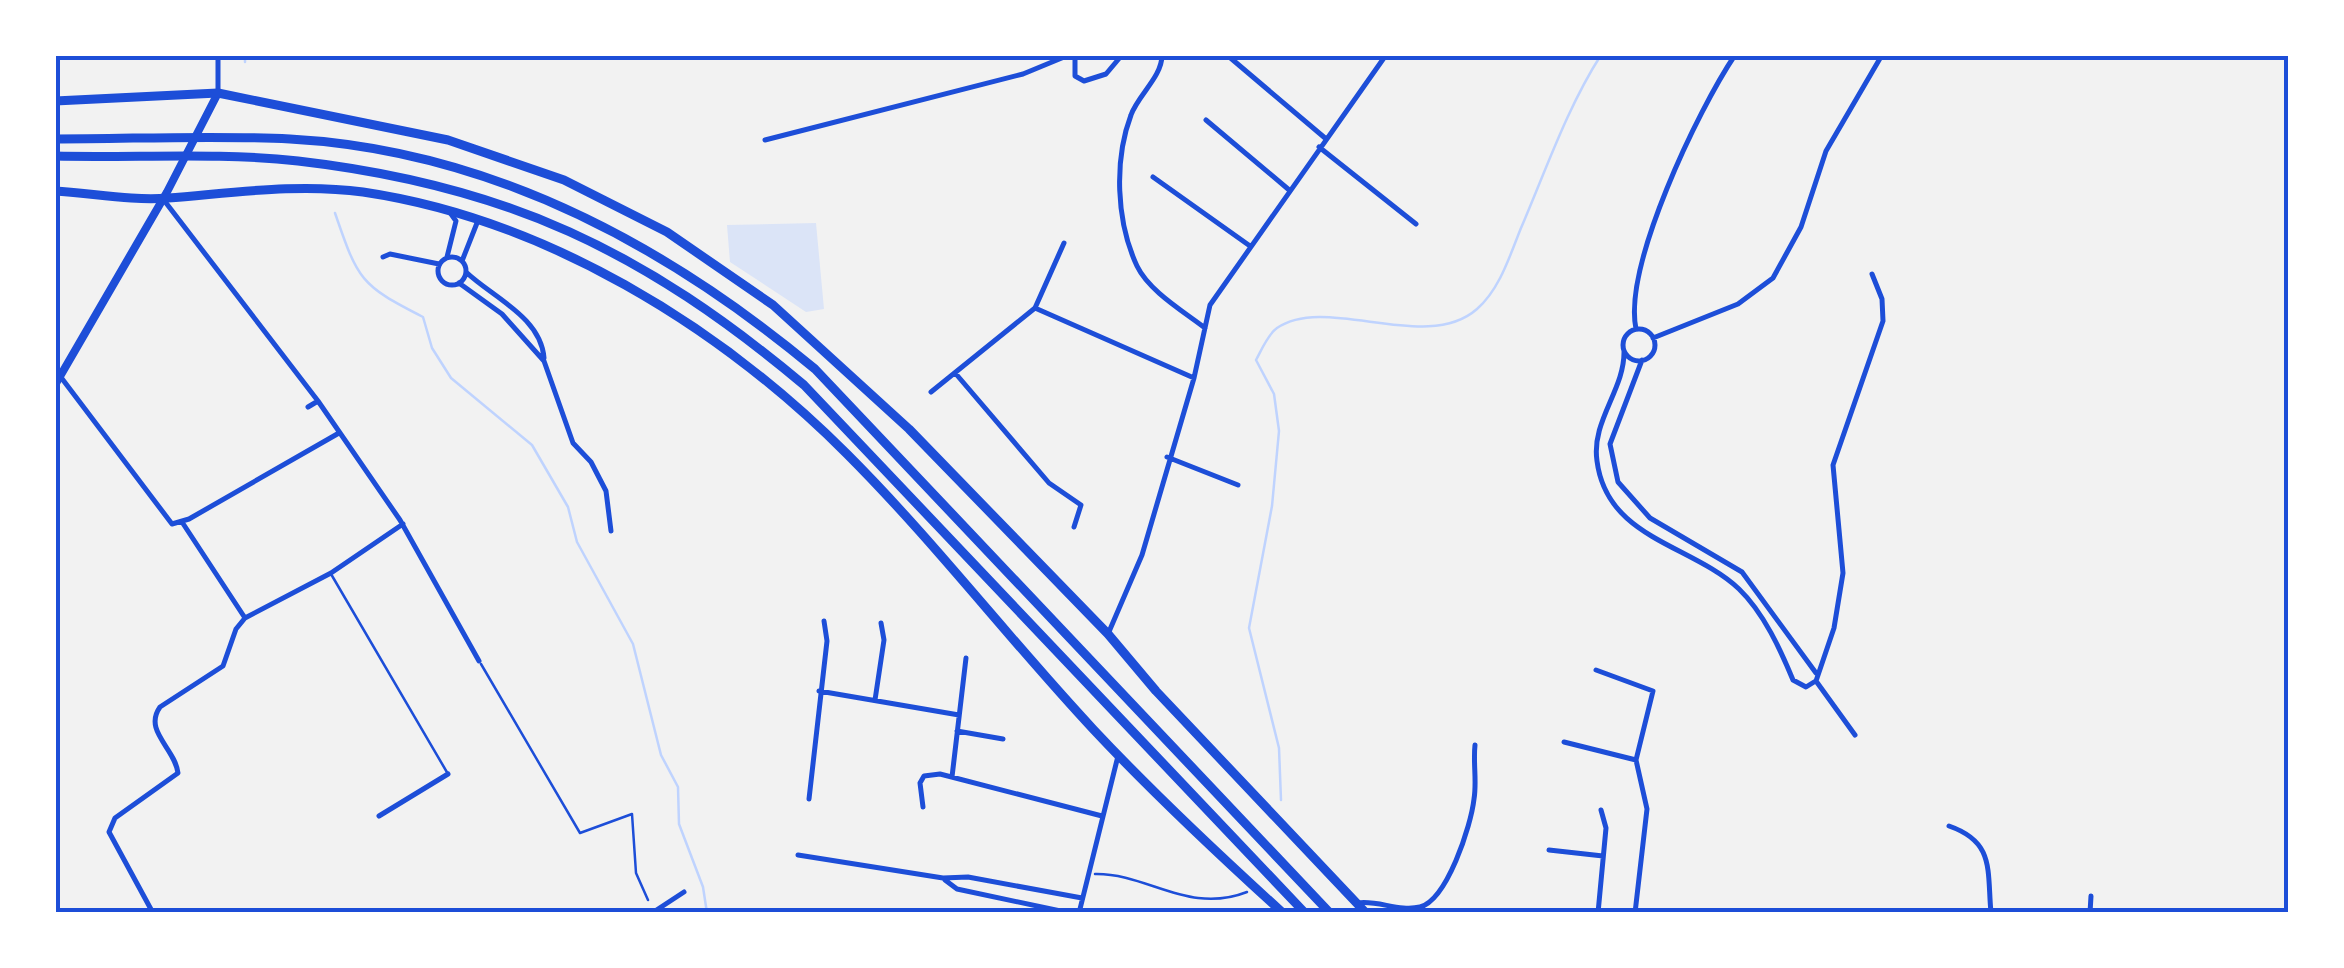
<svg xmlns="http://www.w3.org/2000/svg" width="2344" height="968" font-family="Spectral,serif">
	<rect width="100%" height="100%" fill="#f2f2f2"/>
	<path fill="#dbe4f7" d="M816,223l8,86 -18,3 -76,-50 -3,-37z"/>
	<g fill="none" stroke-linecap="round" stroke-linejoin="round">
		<path stroke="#bfd3fe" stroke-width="2.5" d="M245,55v7
			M335,213c23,67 25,72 88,104l9,31 19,30 81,67 36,62 9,35 56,102 28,111 17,32 1,37 24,63 4,26
			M1281,800l-2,-52 -30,-120 23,-122 7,-75 -5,-37 -18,-34c5,-9 12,-26 21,-32 50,-34 149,26 200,-19 23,-20 33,-54 44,-81 25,-58 46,-120 80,-173"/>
		<path stroke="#1d4ed8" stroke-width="2.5" d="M1095,874c53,-1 93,41 152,18"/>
		<path stroke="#1d4ed8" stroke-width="2.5" d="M331,574l117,200
			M481,664l99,169 52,-19 4,59 12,27"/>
		<path stroke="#1d4ed8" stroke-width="5" d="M218,55v38
			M1075,55v21l9,5 22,-7 16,-19
			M1162,55c0,22 -24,40 -31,60 -17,45 -15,106 6,151 12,25 46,45 68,62
			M1227,55l98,83
			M1206,120l82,69
			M765,140l258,-66 46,-19
			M1319,147l97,77
			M1153,177l97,69
			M163,199l155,202 82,119 79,141
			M438 271a14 14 0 1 1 28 0a14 14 0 1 1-28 0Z
			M383,257l7,-3 49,10
			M447,257l9,-36 -5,-7
			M462,261l15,-38
			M466,272c26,25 75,45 78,86
			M459,283l43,31 42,47 29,82 18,19 15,29 5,40
			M1035,308l159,70
			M1636,329c-13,-63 62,-219 99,-274
			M1623 345a16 16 0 1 1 32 0a16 16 0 1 1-32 0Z
			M1653,338l85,-34 35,-26 28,-51 25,-76 56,-96
			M1624,351c1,38 -33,70 -27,110 10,78 94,83 142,128 25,24 42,62 54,91l13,7 8,-5
			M1642,360l-32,84 8,38 32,36 92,54 74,101
			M956,374l93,109 32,22 -7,22
			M60,376l112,148 17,-5 150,-86
			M931,392l104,-84 29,-65
			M308,407l10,-6
			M1167,457l71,28
			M182,522l63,96
			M1108,634l34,-79 52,-177 16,-73 176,-250
			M1596,670l57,21 -17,69 11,49 -12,104
			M819,691l140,24
			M875,700l9,-60 -3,-17
			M957,731l46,8
			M1855,735l-39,-54 18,-53 9,-55 -10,-108 50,-144 -1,-22 -10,-25
			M1564,742l72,18
			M952,777l14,-119
			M809,799l18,-158 -3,-20
			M923,807l-3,-24 4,-7 16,-2 162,42
			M379,816l69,-42
			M1949,826c46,16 38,44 42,87
			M1549,850l54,6
			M798,855l145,23 25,-1 114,21
			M945,880l12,9 113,24
			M1358,903c20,-3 41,9 62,4 27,-7 51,-81 54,-108 3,-17 -1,-36 1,-54
			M153,913l-44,-81 6,-14 63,-45c-3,-25 -35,-42 -18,-66l63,-41 13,-37 9,-11 86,-45 72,-49
			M652,913l32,-21
			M1079,913l39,-157
			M1598,913l8,-85 -5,-18
			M2090,913l1,-17"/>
		<path stroke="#1d4ed8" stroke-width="8" d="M55,385l112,-193 51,-99"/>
		<path stroke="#1d4ed8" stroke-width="9" d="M55,101l163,-8 230,47 116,40 103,52 106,73 136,124 199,205 48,57 210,222
			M55,191c36,2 77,10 113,7 65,-5 130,-15 195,-6 182,27 355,133 484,262 87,87 162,185 246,275 60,64 125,125 190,184"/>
		<path stroke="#1d4ed8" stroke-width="9" d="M55,139c78,0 157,-4 235,0 200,11 375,105 525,230l515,544
			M55,156c80,2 164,-4 243,5 209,24 346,90 506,224l501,528"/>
	</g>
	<rect width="2344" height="968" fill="none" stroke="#ffffff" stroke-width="115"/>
	<rect x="58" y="58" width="2228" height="852" fill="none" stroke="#1d4ed8" stroke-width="4"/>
</svg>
